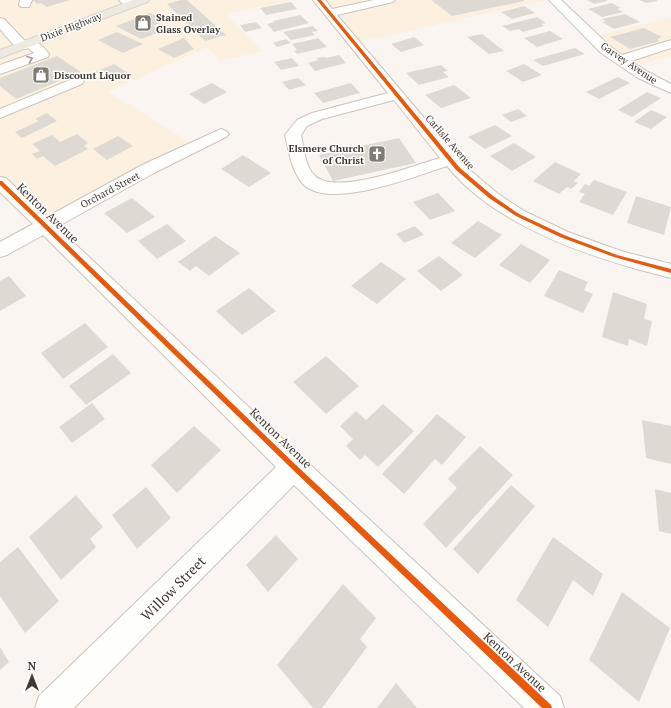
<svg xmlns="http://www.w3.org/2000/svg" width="671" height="708" font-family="'PT Serif',serif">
	<rect width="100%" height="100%" fill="#faf5f0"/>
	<path fill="#fcf0e1" d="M0,0h293l-67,14 36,37 -42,10 -13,-14 -99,45 88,54 -151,79 -45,-43z
		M319,0h228l-192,43z
		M671,17v39l-40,11 -39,-30z"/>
	<path fill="#dedad3" d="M33,0h37l-23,7 -6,-4 -4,1z
		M181,0h6l39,35 -21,6 -38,-37z
		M431,0h93v1l-72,15z
		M587,0h20v1l-13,3z
		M639,0h18v1l-11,2z
		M291,2l6,7 -31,6 -6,-7z
		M612,3l9,5 -4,1 6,3 -21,5 -14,-8z
		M524,6l11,7 -23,6 -11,-7z
		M150,13l11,6 -5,2 4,2 -7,3 4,2 -3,1 6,3 -19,7 -25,-13z
		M625,14l15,8 -26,7 -12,-7 4,-1 -4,-2z
		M300,15l9,8 -35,9 -7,-8 8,-2 -2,-1z
		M537,17l9,6 -5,1 3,2 -21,6 -4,-3 -9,2 -8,-5z
		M256,22l6,6 -17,4 -5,-7z
		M313,26l5,5 -6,1 3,3 -24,5 -8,-8z
		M644,28l18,9 -5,2 3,2 -30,8 -20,-12z
		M550,31l13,8 -26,8 -13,-9z
		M117,32l26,12 -20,9 -25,-13z
		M482,34l22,17 -15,3 -22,-17z
		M414,37l10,8 -23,7 -10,-8z
		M184,38l10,11 -20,9 -16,-9z
		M318,38l9,9 -30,7 -3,-3 3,-1 -5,-6z
		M286,39l5,4 -14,4 -4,-4z
		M575,48l10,6 -42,12 -10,-6z
		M339,55l7,8 -31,8 -7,-8 10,-3 -2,-2 8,-1 2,1z
		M57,56l24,16 -65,27 -16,-13v-8z
		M292,58l7,8 -18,4 -7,-8z
		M114,64l14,9 -19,8 -14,-9z
		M524,64l18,11 -19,7 -17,-11z
		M441,65l7,6 -5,1 6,5 -30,8 -13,-12z
		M618,77l12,6 -31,16 -13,-7z
		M298,78l8,7 -17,5 -7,-8z
		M212,83l15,9 -23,12 -15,-10z
		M351,83l9,10 -37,10 -9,-10z
		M454,85l17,13 -30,10 -16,-13z
		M647,92l14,6 -29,19 -14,-7z
		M518,109l9,7 -16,6 -9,-7z
		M651,110l16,7 -16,12 -17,-7z
		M47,113l10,8 -35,17 -7,-6 24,-11 -4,-2z
		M495,125l17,11 -27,13 -17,-12z
		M77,134l11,9 -4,3 4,3 -33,17 -12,-10 -6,3 -5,-5 8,-3 -8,-7 20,-9 8,7z
		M118,136l15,10 -26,14 -14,-11z
		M399,138l17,25 -83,18 -14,-26z
		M514,143l22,14 -24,14 -22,-15z
		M243,155l28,18 -22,14 -28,-18z
		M555,162l26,12 -7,7 4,2 -7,6 -4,-2 -8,7 -26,-13z
		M594,180l33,12 -14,23 -34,-13 6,-8 -6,-2 6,-8 4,2z
		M438,193l17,18 -25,9 -17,-18z
		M636,196l35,11 -7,28 -37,-12z
		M132,198l23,19 -28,16 -23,-20z
		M478,221l24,14 -27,23 -24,-15z
		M167,224l19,17 -29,18 -19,-18z
		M415,226l9,9 -20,8 -8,-9z
		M215,236l25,17 -31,23 -13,-10 -6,5 -12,-9z
		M521,244l29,16 -20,23 -31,-18z
		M439,256l24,19 -22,16 -24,-20z
		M381,262l25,17 -29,25 -26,-18z
		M559,270l29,12 -4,8 9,4 -10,19 -39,-17z
		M9,276l17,20 -26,15v-30z
		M249,288l27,23 -34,24 -26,-24z
		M613,292l34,12 -3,15 8,2 -5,25 -18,-7 -1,7 -26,-9z
		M85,323l23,24 -45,32 -22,-26z
		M113,354l18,19 -45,32 -17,-19z
		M326,356l33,30 -33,28 -33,-32z
		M92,403l13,16 -33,24 -13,-16z
		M383,404l31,27 -36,36 -13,-12 -5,5 -14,-14 7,-7 -13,-13 16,-15 10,9z
		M437,414l29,23 -24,28 -7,-6 -31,35 -22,-20z
		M642,420l29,6v38l-25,-6z
		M194,426l27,24 -44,43 -26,-28z
		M480,446l33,29 -67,73 -23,-24 34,-36 -9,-9z
		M511,485l24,21 -57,68 -25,-25z
		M146,487l25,31 -34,31 -25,-34z
		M655,489l16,4v41l-12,-3z
		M76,495l27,32 -13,12 6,8 -35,33 -32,-43z
		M276,535l22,24 -30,33 -22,-27z
		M553,537l50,37 -10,22 -20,-16 -25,47 -32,-27z
		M18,547l41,54 -34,32 -25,-37v-34z
		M343,584l33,34 -16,21 7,8 -45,61h-9l-36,-43z
		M622,592l48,36 -31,74 -50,-42z
		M0,647l9,15 -9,8z
		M396,683l21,25h-40z"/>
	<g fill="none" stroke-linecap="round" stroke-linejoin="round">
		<g stroke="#c9c4bd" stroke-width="2">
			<path id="minor" d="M20,0h12l-3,7h-8l-2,-2z
				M119,0h14l4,4 -2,2c-6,2 -12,-1 -16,-6z
				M313,0h12l7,9 42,-9h21l-2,2 -56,13 127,150 33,28 27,18 44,21 53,19 50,13v14c-74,-18 -174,-50 -224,-112 -31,10 -118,45 -144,18 -12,-14 -14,-32 -18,-49l12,-15 15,-7 76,-20zM394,100l46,58c-25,7 -106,39 -126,17 -9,-9 -10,-27 -13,-40l6,-9 15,-7z
				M549,0h12l50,47 11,8 49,-15v8l-40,13 17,11 23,12v9l-33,-15 -37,-25z
				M0,18l4,1 21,22c9,-4 19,6 24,13l-1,3 -48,17v-9l34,-12 -6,-5c-11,5 -21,-11 -28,-19z
				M77,77l5,1 2,3 -2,3 -82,34v-9z
				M221,129l5,2 3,3 -3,3 -72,36 -97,54 246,231 257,238 4,12h-40l-230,-223 -220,223h-39l4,-12 237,-229 -233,-232 -36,20 -7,2v-15l33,-18 -33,-32v-15l6,1 41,39 95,-52z"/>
		</g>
		<g stroke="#d7d3d0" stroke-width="2">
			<path id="major" d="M133,0h16l-2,2 -147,56v-8z"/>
		</g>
		<use href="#minor" fill="#fefefd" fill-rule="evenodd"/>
		<use href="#major" fill="#eeeae1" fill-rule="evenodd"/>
		<g stroke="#fff" stroke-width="2">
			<path id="cycleway" d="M317,0h4l139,168 33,28 26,18 45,21 53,20 54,14v4l-57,-16 -54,-20 -44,-21 -27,-18 -33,-28z
				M0,181h2l294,284 255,240 1,3h-10l-250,-239 -292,-284z"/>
		</g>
		<use href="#cycleway" fill="#e8590c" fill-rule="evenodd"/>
	</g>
	<defs><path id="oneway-chevron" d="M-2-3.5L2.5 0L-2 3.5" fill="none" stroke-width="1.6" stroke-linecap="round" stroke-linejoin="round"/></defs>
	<use stroke="#9f9c97" href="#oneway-chevron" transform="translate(30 59) rotate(-20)"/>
	<defs>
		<g id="shop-square" transform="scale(0.9)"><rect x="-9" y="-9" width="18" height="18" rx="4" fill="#817b74" stroke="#fff"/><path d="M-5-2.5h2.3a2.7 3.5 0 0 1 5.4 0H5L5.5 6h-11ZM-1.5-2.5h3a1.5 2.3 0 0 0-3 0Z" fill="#fff"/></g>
		<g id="church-square" transform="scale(0.9)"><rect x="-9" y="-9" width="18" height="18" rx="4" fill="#817b74" stroke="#fff"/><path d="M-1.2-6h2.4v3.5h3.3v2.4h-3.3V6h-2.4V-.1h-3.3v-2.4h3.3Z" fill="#fff"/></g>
	</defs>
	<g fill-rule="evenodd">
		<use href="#shop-square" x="143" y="23"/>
		<use href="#shop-square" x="41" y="75"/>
		<use href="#church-square" x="377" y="154"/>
	</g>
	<g text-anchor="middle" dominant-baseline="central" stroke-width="3" stroke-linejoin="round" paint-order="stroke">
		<g font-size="10" font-weight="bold" fill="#403931" stroke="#fff" text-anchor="start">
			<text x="156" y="17">Stained<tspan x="156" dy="12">Glass Overlay</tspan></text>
			<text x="54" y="75">Discount Liquor</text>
			<text x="364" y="148" text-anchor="end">Elsmere Church<tspan x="364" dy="12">of Christ</tspan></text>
		</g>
		<g font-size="10" fill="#403931" stroke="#fff">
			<text transform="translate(71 27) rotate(-21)">Dixie Highway</text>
			<text transform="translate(629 63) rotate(34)">Garvey Avenue</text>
			<text transform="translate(450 142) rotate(49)">Carlisle Avenue</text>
			<text transform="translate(110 190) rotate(-28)">Orchard Street</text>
		</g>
		<g font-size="12" fill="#403931" stroke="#fff">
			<text transform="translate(48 213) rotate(44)">Kenton Avenue</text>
			<text transform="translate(281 438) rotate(44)">Kenton Avenue</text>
			<text transform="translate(515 662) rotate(43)">Kenton Avenue</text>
		</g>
		<g font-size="14" fill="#403931" stroke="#fff">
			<text transform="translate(173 588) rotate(-45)">Willow Street</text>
		</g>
	</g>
	<g transform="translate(32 676)" stroke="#ffffff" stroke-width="3" paint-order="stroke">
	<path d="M0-3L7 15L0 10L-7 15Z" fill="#403931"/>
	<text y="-6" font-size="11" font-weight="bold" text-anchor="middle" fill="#403931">N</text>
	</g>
</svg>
